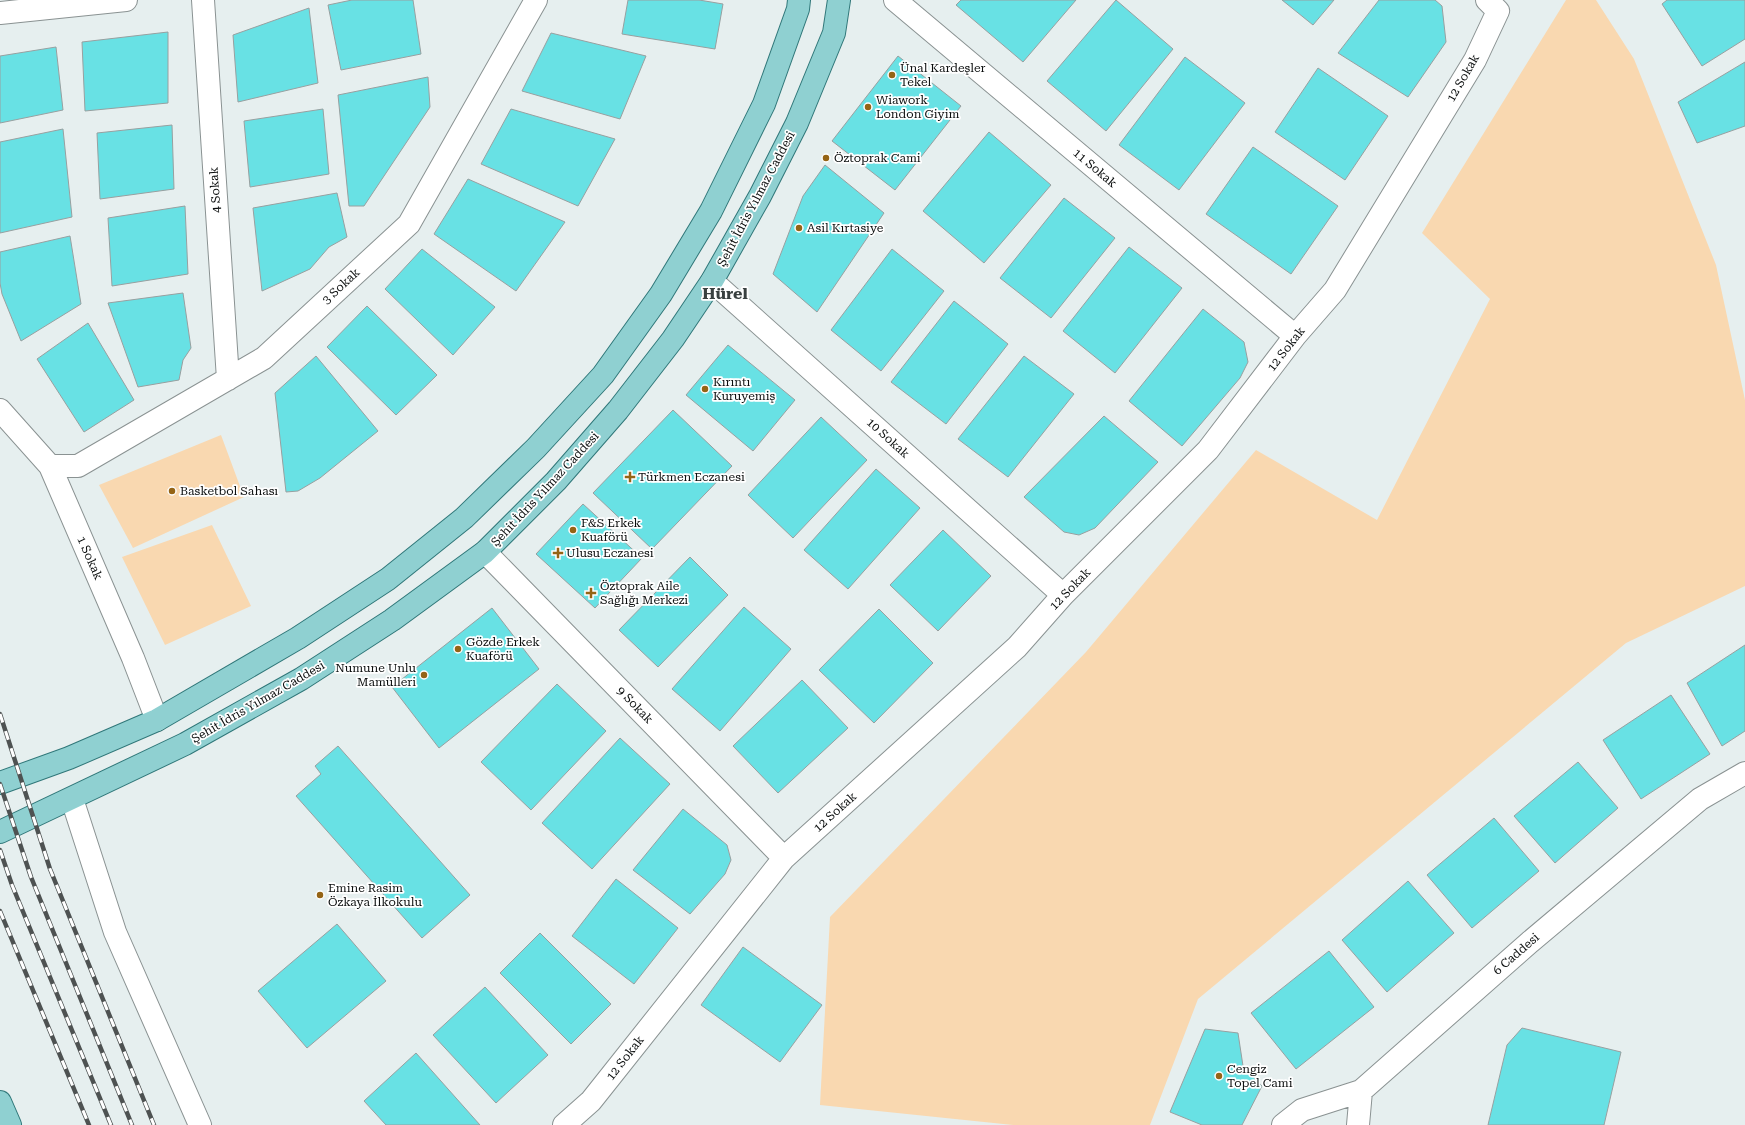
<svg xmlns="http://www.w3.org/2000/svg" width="1745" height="1125" font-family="'Roboto Serif',serif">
	<rect width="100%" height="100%" fill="#e6efef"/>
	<path fill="#f9d8b0" d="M1566,0h30l38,59 82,206 29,135v186l-119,57 -428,356 -48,126h-137l-193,-20 10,-188 256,-265 170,-202 121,70 113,-221 -68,-66z
		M221,435l23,62 -111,51 -34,-63z
		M212,525l39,81 -86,39 -43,-88z"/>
	<path fill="#68e1e4" stroke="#98a0a0" d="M352,0h61l8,54 -80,16 -13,-65z
		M628,0h71l24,4 -8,45 -93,-15z
		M961,0h115l-53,62 -67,-57z
		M1116,0l57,49 -67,82 -59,-50z
		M1282,0h52l-21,25z
		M1379,0h56l7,6 4,36 -38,55 -70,-44z
		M1667,0h78v39l-43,27 -40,-62z
		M309,8l9,75 -80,19 -5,-67z
		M168,32v71l-83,8 -3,-69z
		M551,33l95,23 -26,63 -98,-28z
		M56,47l7,63 -63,13v-67z
		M898,56l63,50 -66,84 -63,-49z
		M1185,57l60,46 -66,87 -60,-45z
		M1745,62v64l-48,17 -19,-41z
		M1318,68l70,48 -43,64 -70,-48z
		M428,77l2,30 -66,99h-15l-11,-111z
		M323,109l6,65 -79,13 -6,-66z
		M511,109l104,30 -37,67 -97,-42z
		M172,125l2,64 -74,10 -3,-66z
		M63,129l9,88 -72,16v-91z
		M989,132l62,53 -67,78 -61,-52z
		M1253,147l85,59 -47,68 -85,-60z
		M825,165l59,48 -67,99 -44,-38 30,-78z
		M468,179l97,43 -49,69 -82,-57z
		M337,193l10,44 -18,10 -19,22 -48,22 -9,-83z
		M1064,198l51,40 -64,80 -51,-40z
		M185,206l3,68 -76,12 -4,-68z
		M70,236l11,68 -60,37 -19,-47 -2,-11v-31z
		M1129,247l53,41 -67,85 -52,-42z
		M422,249l73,58 -42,48 -68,-66z
		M892,249l52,42 -63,80 -50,-41z
		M183,293l8,55 -8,12 -4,20 -41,7 -30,-84z
		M954,301l54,43 -62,80 -55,-42z
		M367,306l70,69 -41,40 -69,-68z
		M1203,309l41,33 4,20 -8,16 -58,68 -53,-45z
		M88,323l46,77 -50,32 -47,-73z
		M728,345l67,55 -42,51 -67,-56z
		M316,356l62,75 -58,47 -22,13 -12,1 -11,-99z
		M1024,356l50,38 -66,83 -50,-38z
		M673,410l59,56 -80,83 -59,-56z
		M1104,416l54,46 -63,66 -16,7 -15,-3 -40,-35z
		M821,417l46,43 -74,78 -45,-43z
		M876,469l44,39 -72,81 -44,-39z
		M583,504l59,54 -47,50 -59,-54z
		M943,530l48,46 -53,55 -48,-46z
		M690,557l38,38 -70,72 -39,-37z
		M744,607l47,42 -71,82 -48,-42z
		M492,608l47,61 -100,79 -47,-61z
		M879,609l54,54 -59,60 -55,-53z
		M1745,645v86l-23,15 -35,-63z
		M802,680l46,48 -70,65 -45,-47z
		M557,684l49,47 -75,79 -50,-48z
		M1671,695l39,59 -69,45 -38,-59z
		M620,738l50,46 -78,85 -50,-46z
		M338,746l132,149 -48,43 -126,-142 25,-22 -6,-8z
		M1578,762l40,46 -63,55 -41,-47z
		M683,809l44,36 4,15 -6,14 -35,40 -57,-44z
		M1494,818l45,53 -67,57 -45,-53z
		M616,879l62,49 -44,56 -62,-48z
		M1408,881l46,52 -67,59 -45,-52z
		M337,924l49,57 -79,67 -49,-57z
		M540,933l71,71 -40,40 -71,-71z
		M743,947l79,58 -42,57 -79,-57z
		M1329,951l45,56 -78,62 -45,-56z
		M485,987l63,68 -52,48 -63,-68z
		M1522,1028l99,24 -17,73h-116l19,-80z
		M1205,1029l33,4 5,33 19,20 -20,39h-40l-32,-13z
		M416,1053l64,72h-94l-22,-24z"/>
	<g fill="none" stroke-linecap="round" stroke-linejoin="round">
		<g stroke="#8a9292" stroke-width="24">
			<path id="minor" d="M203,0l25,379
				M895,0l400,336
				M0,13l126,-13
				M712,281l351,314
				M0,410l50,56 83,192 24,62
				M50,466h28l186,-108 145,-134 127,-224
				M485,552l299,306
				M72,799l43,133 85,193
				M564,1125l27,-24 193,-243 233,-211 46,-52 145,-145 87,-114 40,-46 140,-230 23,-49 -11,-11
				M1283,1125l19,-15 59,-19 169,-149 170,-143 45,-26
				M1358,1125l3,-34"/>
		</g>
		<g stroke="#307779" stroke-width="24">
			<path id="major" d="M0,783l69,-25 88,-38 141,-82 90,-59 76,-61 72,-70 67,-73 58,-81 50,-83 53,-107 34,-95 1,-9
				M0,832l185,-88 116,-65 91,-59 93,-68 71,-71 62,-71 55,-71 39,-58 48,-85 37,-73 37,-90 5,-33
				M0,1102l10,23"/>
		</g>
		<use href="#minor" stroke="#fff" stroke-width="22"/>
		<use href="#major" stroke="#8fd0d1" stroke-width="22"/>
		<g stroke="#4e5252" stroke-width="4.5">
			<path id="rail" d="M0,714l50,155 104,256
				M0,784l31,93 101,248
				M0,850l12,35 99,240
				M0,911l89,214"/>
		</g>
		<use href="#rail" stroke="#fff" stroke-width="3" stroke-dasharray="9" stroke-linecap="butt"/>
	</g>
	<g fill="#956415" stroke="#fff" stroke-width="1.5">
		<circle cx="892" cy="75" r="4"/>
		<circle cx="868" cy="107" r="4"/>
		<circle cx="826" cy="158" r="4"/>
		<circle cx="799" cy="228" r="4"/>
		<circle cx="705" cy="389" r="4"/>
		<path d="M628 471h4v4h4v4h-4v4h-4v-4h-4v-4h4z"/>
		<circle cx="172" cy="491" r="4"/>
		<circle cx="573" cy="530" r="4"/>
		<path d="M556 547h4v4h4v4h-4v4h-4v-4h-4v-4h4z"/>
		<path d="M589 587h4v4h4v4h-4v4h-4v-4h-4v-4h4z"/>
		<circle cx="458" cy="649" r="4"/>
		<circle cx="424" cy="675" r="4"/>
		<circle cx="320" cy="895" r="4"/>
		<circle cx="1219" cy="1076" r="4"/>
	</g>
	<g text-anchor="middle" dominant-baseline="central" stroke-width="3.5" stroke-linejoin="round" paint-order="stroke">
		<g font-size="12" fill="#0a0d0d" stroke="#fff" text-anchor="start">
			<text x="900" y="68">Ünal Kardeşler<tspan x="900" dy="14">Tekel</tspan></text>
			<text x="876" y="100">Wiawork<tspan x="876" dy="14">London Giyim</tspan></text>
			<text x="834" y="158">Öztoprak Cami</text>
			<text x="807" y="228">Asil Kırtasiye</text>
			<text x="713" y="382">Kırıntı<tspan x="713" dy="14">Kuruyemiş</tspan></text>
			<text x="638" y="477">Türkmen Eczanesi</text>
			<text x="180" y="491">Basketbol Sahası</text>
			<text x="581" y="523">F&amp;S Erkek<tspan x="581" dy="14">Kuaförü</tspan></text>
			<text x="566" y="553">Ulusu Eczanesi</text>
			<text x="600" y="586">Öztoprak Aile<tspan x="600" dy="14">Sağlığı Merkezi</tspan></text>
			<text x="466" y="642">Gözde Erkek<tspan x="466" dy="14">Kuaförü</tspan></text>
			<text x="416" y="668" text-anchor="end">Numune Unlu<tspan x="416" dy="14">Mamülleri</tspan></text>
			<text x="328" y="888">Emine Rasim<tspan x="328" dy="14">Özkaya İlkokulu</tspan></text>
			<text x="1227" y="1069">Cengiz<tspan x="1227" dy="14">Topel Cami</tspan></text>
		</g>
		<g font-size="12" fill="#0a0d0d" stroke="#fff">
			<text transform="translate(1463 78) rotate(-60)">12 Sokak</text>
			<text transform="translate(1095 168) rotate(40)">11 Sokak</text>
			<text transform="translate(215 190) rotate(-94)">4 Sokak</text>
			<text transform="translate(756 199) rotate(-62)">Şehit İdris Yılmaz Caddesi</text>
			<text transform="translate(341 286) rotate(-43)">3 Sokak</text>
			<text transform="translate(1286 349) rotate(-52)">12 Sokak</text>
			<text transform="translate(888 438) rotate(42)">10 Sokak</text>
			<text transform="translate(545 489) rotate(-47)">Şehit İdris Yılmaz Caddesi</text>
			<text transform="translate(90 558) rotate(66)">1 Sokak</text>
			<text transform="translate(1070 589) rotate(-46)">12 Sokak</text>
			<text transform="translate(258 702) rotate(-30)">Şehit İdris Yılmaz Caddesi</text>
			<text transform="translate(635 705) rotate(46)">9 Sokak</text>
			<text transform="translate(835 812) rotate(-42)">12 Sokak</text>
			<text transform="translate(1516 954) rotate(-41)">6 Caddesi</text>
			<text transform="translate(625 1058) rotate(-52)">12 Sokak</text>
		</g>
		<g font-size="16" font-weight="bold" fill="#394040" stroke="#fff">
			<text x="725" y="293">Hürel</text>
		</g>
	</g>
</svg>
